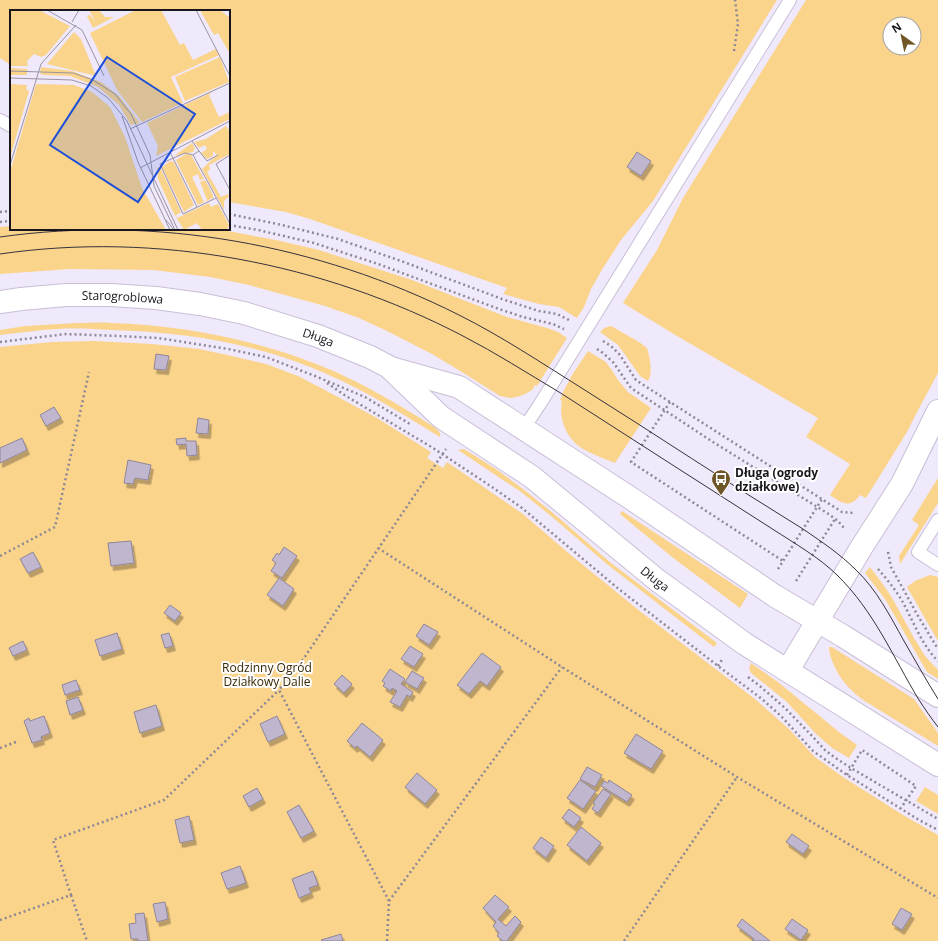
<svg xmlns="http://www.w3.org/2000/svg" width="938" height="941" font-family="'Open Sans',sans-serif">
	<defs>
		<filter id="shadow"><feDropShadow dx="2.5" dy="4.5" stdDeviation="0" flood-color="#0004"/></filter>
	</defs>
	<rect width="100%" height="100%" fill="#f0e8fb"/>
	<path fill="#fbd48b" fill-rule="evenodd" d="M0,0h777l-124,201 -32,39 -18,28 -12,21 -7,18 -7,11 -18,-11 -20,-3 -36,-10 4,-6 -197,-69 -24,-7 -57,-10v-191h-218v54l-11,-7z
		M806,0h132v373l-21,39 -10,20 -41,66 -6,-3c-10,14 -18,8 -30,0l20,-31 -44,-27 12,-19 -141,-82 -54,-33 34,-53 26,-52zM890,24h24v24h-24z
		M11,226v3h206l59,11 43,10 93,30 95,37 40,11 11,4 9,6 -30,48 -2,-1 -3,5 -7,4 -8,3 -7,1 -10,-2 -35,-22 -33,-20 -45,-23 -28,-13 -34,-12 -76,-21 -39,-8 -56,-7 -84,-1 -70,5v-47z
		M77,323c12,0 23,-1 34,0 75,2 158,19 227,50 35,16 66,35 98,55l4,5v4c-36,-22 -72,-45 -111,-62 -68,-31 -143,-43 -217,-45 -19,-1 -37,-2 -55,-1 -19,1 -38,4 -57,6v-5l25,-4z
		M611,326l28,16 8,6c3,10 6,25 1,33l-8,-5 -22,-31 -18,-13 4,-4z
		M94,341l58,3 47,5 33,7 34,8 32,12 25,13 54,29 54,34 -4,6 16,10 4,-6 76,52 49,42 69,56 114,87 34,30 26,28 28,20 60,38 35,20v106h-938v-594l52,-5z
		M588,351l18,11 7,10 5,8 10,12 23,16 -36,55c-12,-5 -33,-12 -41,-21 -10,-11 -15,-26 -12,-41l-2,-1 3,-8 9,-17z
		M464,449l32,20 27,20 30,24 58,50 106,80 -3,4 -106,-82 -57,-49 -30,-24 -63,-42z
		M938,478v25l-38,61 -1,-8 20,-31 -7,-5z
		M622,511l126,83 -8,14 -68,-51 -52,-43z
		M870,567l12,16 9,13 23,42 11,18 13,14v9l-11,-7 -42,-73 -20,-26z
		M930,575l8,2v64l-31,-54 8,-6z
		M829,647h3l82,52 24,34v13l-75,-46c-14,-11 -23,-20 -30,-37 -2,-5 -4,-10 -4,-16z
		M751,663l27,19 61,50 18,13 -8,13 -17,-10 -16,-14 -29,-32 -36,-29 -2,-4z
		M925,787l13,8v19l-22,-13z"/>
	<path fill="#c0b7ce" stroke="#8e859b" filter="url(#shadow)" d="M637,152l14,9 -10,15 -14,-9z
		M156,354l13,2 -3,14 -12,-1z
		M54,407l7,11 -15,8 -6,-11z
		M198,418l11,2 -1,14 -12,-1z
		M22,438l5,12 -27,13v-15z
		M186,438v3h10l1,14 -10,1 -1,-12 -9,1 -1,-6z
		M128,460l23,5 -3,15 -13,-2 -2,6 -9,-1z
		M131,541l3,22 -23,3 -3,-23z
		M284,547l13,9 -15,22 -11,-7 5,-8 -4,-3 5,-7 2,2z
		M33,552l8,15 -13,6 -8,-14z
		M279,578l15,11 -11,17 -16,-11z
		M170,605l11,8 -6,8 -11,-8z
		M424,624l14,8 -9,13 -13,-9z
		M117,633l5,16 -22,7 -5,-16z
		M169,633l4,13 -8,2 -4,-13z
		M23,641l4,9 -14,6 -4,-8z
		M410,646l13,8 -9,13 -13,-8z
		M482,653l19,14 -14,19 -7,-5 -11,13 -12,-9z
		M390,669l15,10 -4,5 12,8 -3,5 -3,-2 -7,12 -10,-5 7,-11 -5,-3 -1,3 -8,-5 2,-3 -3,-2z
		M412,671l12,7 -7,11 -12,-7z
		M342,675l10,9 -8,9 -10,-9z
		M76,680l4,10 -15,5 -3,-10z
		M78,697l5,13 -13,5 -4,-14z
		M156,705l6,21 -22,7 -6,-21z
		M44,716l6,17 -9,4 1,3 -10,3 -8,-22 5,-3 1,3z
		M277,716l8,18 -17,8 -8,-18z
		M362,723l21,17 -13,17 -13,-11 -2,2 -8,-7z
		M636,734l27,17 -12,18 -27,-16z
		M587,767l15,8 -7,12 -15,-8z
		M417,773l20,17 -12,14 -20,-17z
		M580,780l16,11 -13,18 -16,-11z
		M609,780l23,15 -5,7 -26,-16 3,-5 4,2z
		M257,788l6,11 -14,8 -6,-11z
		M603,789l8,5 -13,19 -6,-4 3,-5 -2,-1z
		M299,805l15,26 -13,7 -14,-26z
		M569,809l12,9 -7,9 -12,-9z
		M189,816l5,24 -14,3 -5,-23z
		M581,827l20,16 -14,18 -20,-16z
		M792,834l17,12 -6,8 -17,-12z
		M541,837l13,9 -8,12 -13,-10z
		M240,866l6,17 -19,6 -6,-16z
		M313,871l5,14 -9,3 2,5 -12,5 -7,-19z
		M495,895l14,12 -11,12 8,7 9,-10 6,6 -14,19h-4l-6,-5 2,-3 -6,-7 3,-4 -13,-14z
		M165,902l3,17 -11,3 -4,-18z
		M901,908l11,6 -10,16 -10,-6z
		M144,913l4,28h-10v-2h-7l-2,-15 7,-1 -1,-9z
		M742,919l28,22h-18l2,-2 -17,-13z
		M792,919l16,11 -7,10 -16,-11z
		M341,934l2,7h-21l-1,-1z"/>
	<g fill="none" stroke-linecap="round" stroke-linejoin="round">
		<g stroke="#c8bfd6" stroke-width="14">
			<path id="lane" d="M0,120l11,6
				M524,428l16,-24 250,-404
				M938,520l-20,32 20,13"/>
		</g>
		<g stroke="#c8bfd6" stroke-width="24">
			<path id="street" d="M788,670l73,-122 41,-64 36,-73"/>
		</g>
		<g stroke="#c8bfd6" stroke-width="24">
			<g id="secondary">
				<path id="s1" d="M0,302l21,-3 45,-4h45l45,3 44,6 44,9 74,23 52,21 21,11 68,19 173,112 143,97 68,40 95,60"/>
				<path id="s2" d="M391,369l50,48 91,60 125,103 88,64 193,121"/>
			</g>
		</g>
		<path stroke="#8d8896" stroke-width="2.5" stroke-dasharray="2 3" stroke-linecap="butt" d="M734,51l4,-27 -3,-24
			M0,212l11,-1
			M229,214l53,11 56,14 63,22 101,38 37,12 18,3 12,6
			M0,222l11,-1
			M229,225l29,5 56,13 64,21 121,45 24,8 30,7 11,5
			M603,341l8,5 9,9 16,25 9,6 197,126 12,1
			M0,342l66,-8 53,2 39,2 70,11 38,8 49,19 50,21 45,27
			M597,349l6,4 10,9 18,26 82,54 114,71 11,8 6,7
			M327,383l19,13 87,52 59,39 30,21 98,82 98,76 44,33 19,17 32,35 34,24 72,45 19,10
			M670,402l-39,60 152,99
			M378,548l184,119 175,110 201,121
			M888,552l3,15 27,49 20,33
			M0,556l55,-29 34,-155
			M778,569l44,-70
			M878,569c8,9 16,19 23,30 11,19 21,47 37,62
			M796,581l39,-62
			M718,666l5,-8
			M748,677l13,10 24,21 29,30 11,12 9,7 17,11 87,51
			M0,748l16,-6
			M847,775l15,-25 54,36 -15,22
			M71,895l16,46
			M389,901l173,-234
			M0,920l71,-25 -18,-55 111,-40 115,-110
			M387,941l2,-40 -110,-211 25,-32 142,-209
			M624,941l113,-164"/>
		<use href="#lane" stroke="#fff" stroke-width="12"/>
		<use href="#street" stroke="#fff" stroke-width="22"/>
		<use href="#secondary" stroke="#fff" stroke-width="22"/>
		<path stroke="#36323c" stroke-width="1" d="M0,237c156,-22 318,7 459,78 42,21 81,47 121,72 75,47 148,96 223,142 19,13 37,25 53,41 21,20 34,46 48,71 11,19 22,39 34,58
			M0,254c157,-23 323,9 463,82 33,17 64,37 96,56 37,24 75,48 112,72 34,22 69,44 103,66 20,13 46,28 63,45 37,36 56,82 82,125 6,9 12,18 19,27"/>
	</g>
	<defs>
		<g id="bus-pin" transform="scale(1)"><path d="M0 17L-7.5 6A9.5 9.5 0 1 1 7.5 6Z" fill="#6f5728" stroke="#fff"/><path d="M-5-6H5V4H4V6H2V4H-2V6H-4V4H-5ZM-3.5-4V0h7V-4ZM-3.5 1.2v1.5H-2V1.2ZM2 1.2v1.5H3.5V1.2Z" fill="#fff"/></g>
	</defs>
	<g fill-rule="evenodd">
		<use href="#bus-pin" x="721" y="479"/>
	</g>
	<g text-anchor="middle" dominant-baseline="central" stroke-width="4" stroke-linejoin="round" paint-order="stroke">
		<g font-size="12" fill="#18151d" stroke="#fff">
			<text stroke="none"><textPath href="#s1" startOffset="123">Starogroblowa</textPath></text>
			<text stroke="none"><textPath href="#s1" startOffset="324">Długa</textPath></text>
			<text stroke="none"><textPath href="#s2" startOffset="338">Długa</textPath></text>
		</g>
		<g font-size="12" font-weight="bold" fill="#18151d" stroke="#fff" text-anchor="start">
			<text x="735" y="472">Długa (ogrody<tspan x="735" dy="14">działkowe)</tspan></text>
		</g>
		<g font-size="12" fill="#392803" stroke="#fff">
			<text x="267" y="667">Rodzinny Ogród<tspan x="267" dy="14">Działkowy Dalie</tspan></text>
		</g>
	</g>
	<g transform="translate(10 10)">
		<rect width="220" height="220" fill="#f0e8fb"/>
		<path d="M0,0h29l31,16 -24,29 -5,2 -7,-3 -7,7 1,5h-18zM79,0h10l6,7h9l-21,11 -6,-12 3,-1 5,6zM126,0h25l19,35 4,-2 9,17 23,-11 3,6 -48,22 12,26 -41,19 -25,-32 -27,-57zM190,0h20l10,8v36l-12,-21 -4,2zM64,22l7,7 15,37 -49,-12zM210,47l9,25 -44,19 -10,-24zM31,57l31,4 29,11 18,14 21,27 -9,2 -12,-20 -21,-18 -28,-11 -27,-1 -3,-2zM0,58l17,1v6h-17zM0,74l17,1 -1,4 3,2 -19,67zM26,74l38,1 18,7 18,15 15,30 17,51 24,42h-156v-58zM202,82l-3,3 10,22 11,-5v7l-74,37 2,-10 -11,-23zM216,116l4,6v22l-21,11 1,5 -3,2 14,25 7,-3 1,2 -5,5v9l-22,-41 15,-14 -4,-4v5l-6,3 -6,-6 6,-4 -2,-4 -6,3 -5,-6 12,-3zM182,133l3,5 -2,4 -19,4zM176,144l5,1 13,24 -4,1 -2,-6 -6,3 12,25 3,-2 -7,-18 5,-2 8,15v3l-15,7 -22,-45zM160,151l4,1 20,43 -10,7 -22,-45zM147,157l4,2 20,43 -5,3 1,3 32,-15 2,4 7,-3 11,21 -2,5h-25l-5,-7 -13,7 -11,-18 -15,-33z" fill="#fbd48b"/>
		<path fill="none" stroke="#9a94a2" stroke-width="1" d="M37,0l35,20 22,46M186,0l34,66M62,12l7,-12M0,61l63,2 20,7 22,14 16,20 19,41 4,31 21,44M0,68l62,2 19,6 17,12 19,23 51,109M112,106l16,46 32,68M120,119l100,-46M182,131l7,10M160,142l27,55M183,145l6,-4 8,10 11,-6M220,145l-14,9 14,26M0,155l31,-101 35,-39M130,158l90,-47M206,188l-33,16 -23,-50 25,-11 8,2 24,44 13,25M156,210l8,10"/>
		<path fill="#1d4ed8" fill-opacity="0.15" stroke="#1d4ed8" stroke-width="2" d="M97,47l88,57 -57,88 -88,-57z"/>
		<rect width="220" height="220" fill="none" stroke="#18151d" stroke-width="2"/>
	</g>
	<g transform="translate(902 36) rotate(327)"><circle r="19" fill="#ffffff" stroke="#a3a1a5"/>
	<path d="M0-3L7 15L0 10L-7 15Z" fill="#6f5728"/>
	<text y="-6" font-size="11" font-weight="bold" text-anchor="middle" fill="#18151d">N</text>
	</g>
</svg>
